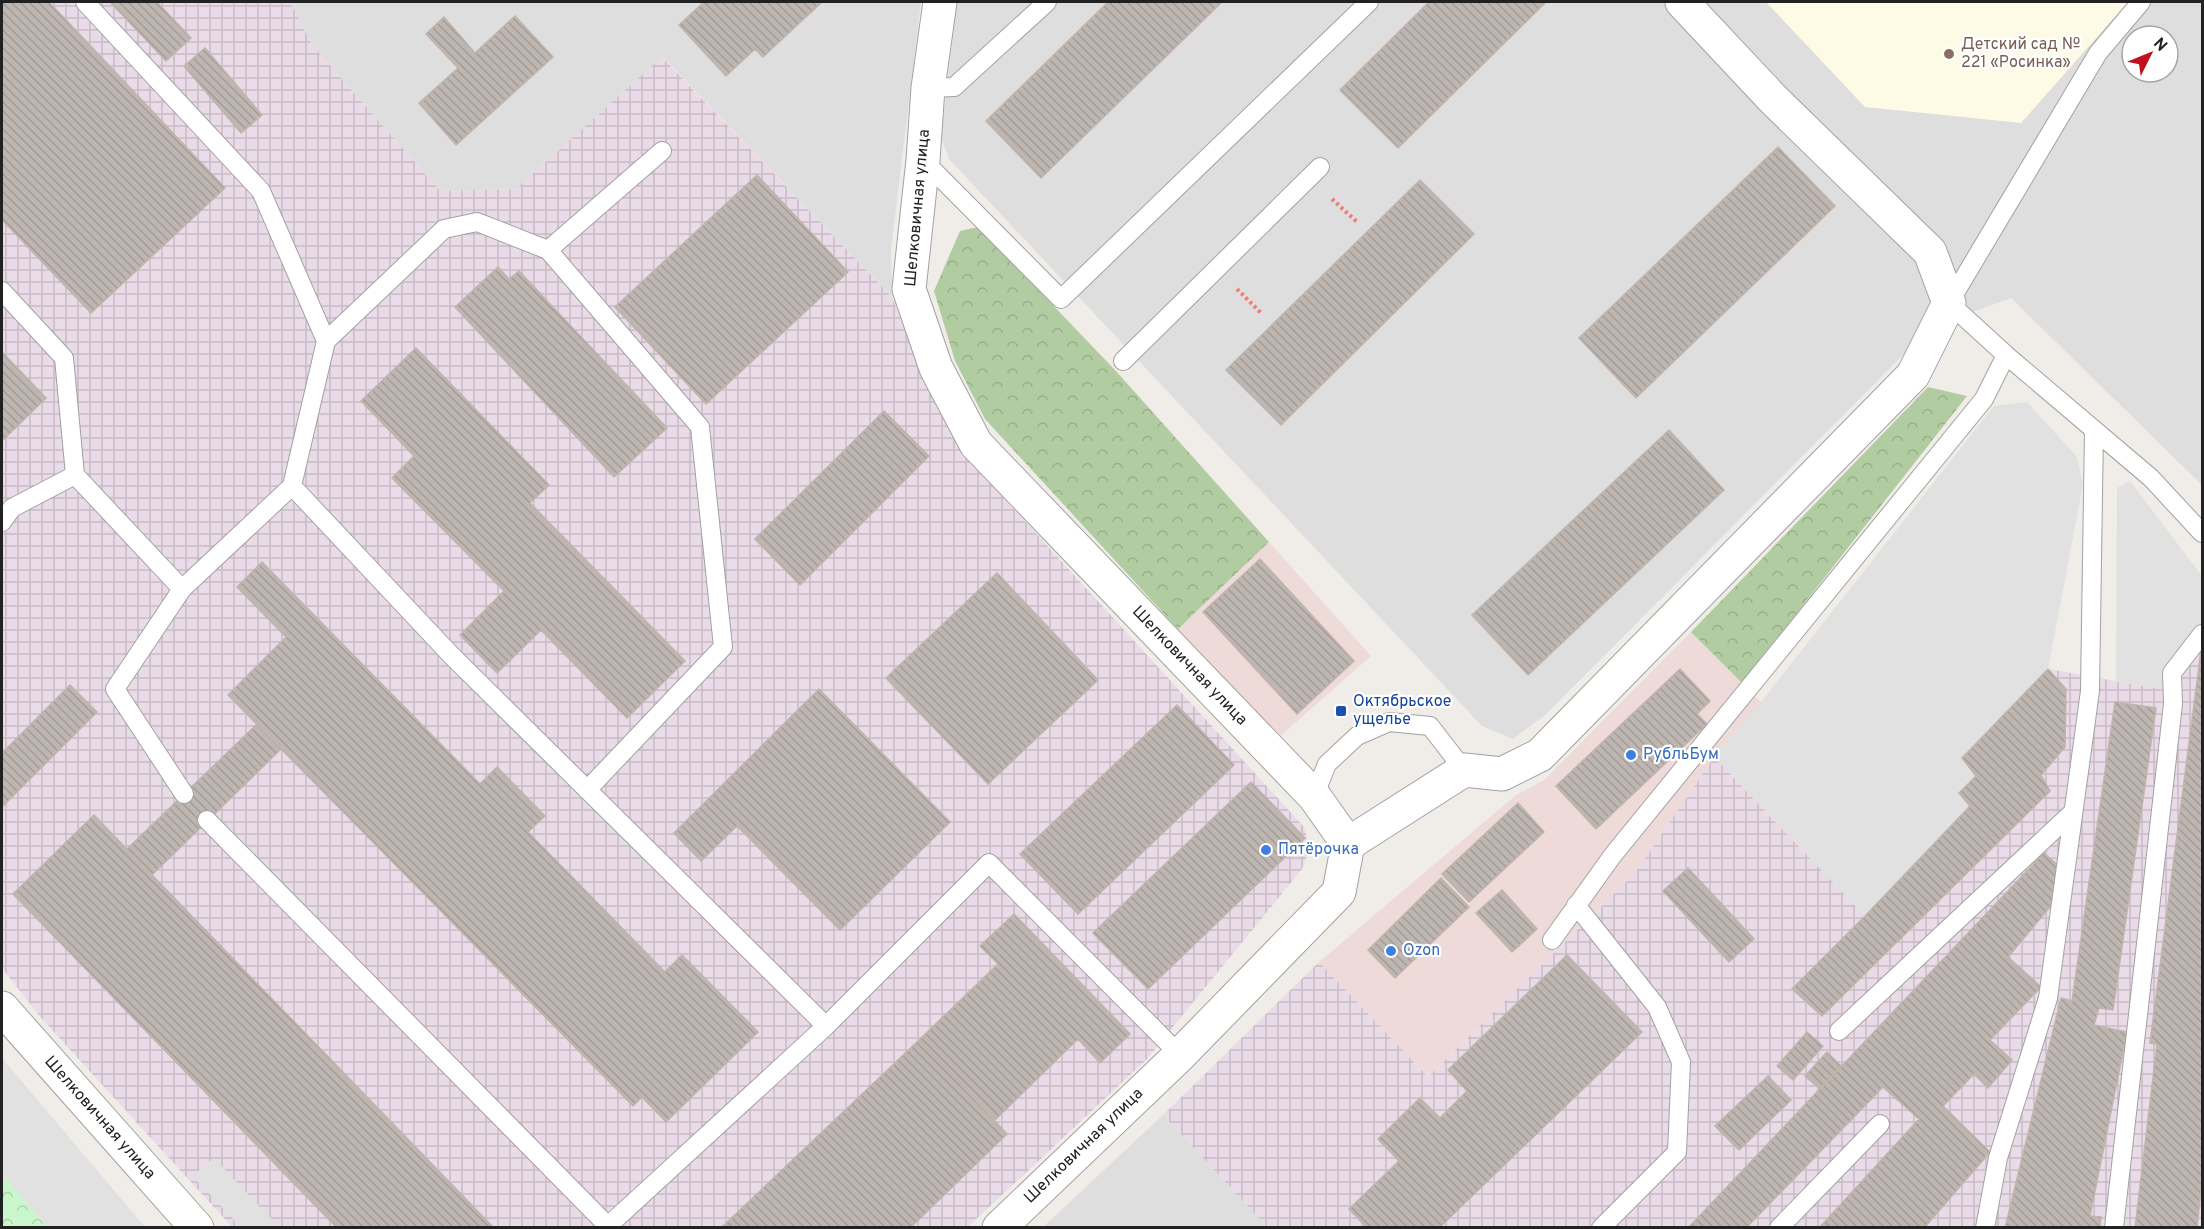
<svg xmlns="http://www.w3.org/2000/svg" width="2204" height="1229" font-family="Overpass,sans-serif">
	<defs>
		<pattern id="industrial-grid" width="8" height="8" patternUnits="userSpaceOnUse" patternTransform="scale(1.5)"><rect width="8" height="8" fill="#e9dbe7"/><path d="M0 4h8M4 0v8" fill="none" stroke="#c8bcc6"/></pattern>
		<pattern id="forest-crowns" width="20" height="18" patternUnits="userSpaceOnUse" patternTransform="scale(1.5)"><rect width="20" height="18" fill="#b1cca1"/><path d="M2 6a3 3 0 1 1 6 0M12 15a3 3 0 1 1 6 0" fill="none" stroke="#98af8a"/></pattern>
		<pattern id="park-crowns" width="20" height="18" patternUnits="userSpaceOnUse" patternTransform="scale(1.5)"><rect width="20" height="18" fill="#caf6cb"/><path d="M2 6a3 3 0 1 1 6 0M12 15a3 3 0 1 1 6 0" fill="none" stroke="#add3ae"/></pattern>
		<pattern id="building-back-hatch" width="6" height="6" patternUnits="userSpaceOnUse" patternTransform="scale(1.5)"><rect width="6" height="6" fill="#beb6b1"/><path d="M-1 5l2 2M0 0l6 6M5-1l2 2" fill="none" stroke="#a39c98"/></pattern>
	</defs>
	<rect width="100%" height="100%" fill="#f0ede8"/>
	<path fill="#dfdede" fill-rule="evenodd" d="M290,2h631l-30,248 1,47 -229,-240 -147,132 -76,2 -128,-146z
		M957,2h1245v483l-191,-187 -80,29 -387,389 -31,23 -31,-13 -533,-567 -8,-22zM2132,36h36v36h-36z
		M1163,1115l104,112 -225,1z"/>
	<path fill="#efdada" d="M1269,542l102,114 -94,83 -99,-110z
		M1691,632l70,70 -47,55 -78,115 -208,205 -109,-115 197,-167 28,-15z"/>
	<path fill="url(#industrial-grid)" d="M2,2h288l22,43 128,146 76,-2 146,-132 230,240 31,77 45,85 336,368 6,21 -8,21 -156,191 -178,167h-736l-190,-208 -40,-51z
		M2202,635v592h-935l-104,-112 156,-153 109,115 208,-205 78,-115 151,159 104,-109 -10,-14 3,-35 86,-89 107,19z"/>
	<path fill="#fdfbe5" d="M1766,2h362l-107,121 -156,-16z"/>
	<path fill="url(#forest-crowns)" d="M978,227l137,143 154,172 -91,87 -193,-210 -30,-58 -21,-70 26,-60z
		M1928,387l39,9 -225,287 -51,-51z"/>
	<path fill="url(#park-crowns)" d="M2,1174l45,53h-45z"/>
	<path fill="#e1e1e1" d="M2027,402l50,55 6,27 -35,185 -86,89 14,18 -17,17 11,13 -105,110 -151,-159 47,-55 233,-296z
		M2130,481l72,95v59l-47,53 -39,-6 1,-194z
		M2,1058l143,169h-98l-45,-53z
		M214,1158l65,69h-38l-49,-51z"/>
	<path fill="url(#building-back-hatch)" stroke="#c1b4ac" stroke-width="1.5" d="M2,2h47l176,186 -134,125 -89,-93z
		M110,2h47l34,36 -25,23z
		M704,2h118l-59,55 -8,-8 -29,27 -47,-51z
		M1108,2h114l-181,176 -55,-57z
		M1429,2h117l-148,146 -58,-58z
		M515,16l38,41 -97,88 -37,-42 39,-35 -32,-34 18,-17 31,36z
		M205,48l57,67 -21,18 -57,-67z
		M1778,147l57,59 -199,192 -57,-60z
		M757,175l91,97 -142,132 -91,-97z
		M1420,180l54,54 -193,191 -55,-55z
		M498,267l11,12 10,-8 148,157 -53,49 -159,-170z
		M416,348l133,137 -19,18 155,158 -58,57 -86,-88 -44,43 -37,-38 44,-44 -112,-113 22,-22 -53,-55z
		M2,352l44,46 -44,43z
		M884,411l45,45 -129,129 -45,-46z
		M1669,430l55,60 -196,185 -56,-60z
		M1260,559l94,102 -57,53 -94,-102z
		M262,562l218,222 17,-17 48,49 -17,16 137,140 17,-17 76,77 -92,90 -24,-25 -9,9 -405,-411 58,-58 -49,-50z
		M997,573l101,107 -110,104 -102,-106z
		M2202,643v537l-5,48h-62l22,-184 -7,-1z
		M1680,669l30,32 -13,13 10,10 -111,105 -40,-43z
		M2048,669l18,20 -1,58 -24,28 9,16 -228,225 -30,-27 73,-73 105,-110 -11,-13 17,-17 -14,-18z
		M70,685l27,27 -95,95v-54z
		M819,689l131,133 -110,108 -103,-104 -36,35 -27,-28z
		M2115,702l41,6 -43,302 -14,-2 -5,17 33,7 -37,184 11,1 -1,11h-52l1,-8 -3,8h-41l56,-230 11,3z
		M1177,705l57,60 -156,149 -58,-60z
		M257,724l24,25 -129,126 -25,-26z
		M1251,782l54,56 -157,151 -55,-56z
		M1518,803l26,29 -75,70 -27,-28z
		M94,815l58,60 342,353h-157l-324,-334z
		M2044,853l16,14 -5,34 -47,56 33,30 -51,53 22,20 -24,28 -14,-14 -31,32 47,46 -66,76h-105l101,-110 -1,1 -36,-32 -137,141h-58z
		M1688,868l66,71 -25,23 -66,-71z
		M1441,878l28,29 -74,71 -27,-28z
		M1502,890l35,39 -25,23 -36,-39z
		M1014,914l116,120 -30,29 -22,-24 -83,81 -76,-80 79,-76 -18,-18z
		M1567,955l75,77 -203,196h-72l-18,-19 50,-48 -21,-22 42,-41 20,20 27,-27 -19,-21z
		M1807,1032l16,14 -30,34 -16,-14z
		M919,1040l88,94 -97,94h-189z
		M1827,1052l14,14 -21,23 -15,-13z
		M1768,1076l23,24 -52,50 -24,-24z"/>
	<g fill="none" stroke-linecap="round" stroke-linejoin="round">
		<g stroke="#a2a2a2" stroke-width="20">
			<path id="lane" d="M85,2l176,189 65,150 -34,145
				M2141,2l-43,51 -149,250 57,52 145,123 51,55
				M928,88l26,-1 93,-85
				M923,160l138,139 308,-297
				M548,250l114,-99
				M2,291l62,67 11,117 107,114
				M326,341l118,-112 33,-7 71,28 152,177 23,220 -136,143
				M1123,361l197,-194
				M2,522l10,-14 63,-33
				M184,794l-69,-105 67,-100 110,-103 159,169 375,371
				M1314,796l13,-32 30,-28 32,-14 41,4 34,44
				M207,820l401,406 218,-200 163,-163 191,192
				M1576,905l81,102 24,55 -4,90 -76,76
				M1552,940l61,-85 371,-456 22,-44
				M1839,1031l234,-219
				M1779,1228l101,-104
				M1985,1228l13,-70 50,-160 42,-307 4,-261
				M2114,1228l59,-524 -1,-31 30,-39"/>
		</g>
		<g stroke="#a2a2a2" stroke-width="35">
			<g id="street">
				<path id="s1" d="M940,2l-12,86 -5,72 -14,129 27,79 40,76 338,352 34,48 -9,48 -159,163 -181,173"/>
				<path d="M1348,844l116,-74 38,4 38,-19 373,-380 36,-72 -19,-51 -157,-153 -91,-97"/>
				<path id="s2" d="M2,1008l195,220"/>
			</g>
		</g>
		<path stroke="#ef7e7b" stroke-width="4" stroke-dasharray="3 3" stroke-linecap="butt" d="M1332,199l25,23
			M1237,289l25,25"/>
		<use href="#lane" stroke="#fff" stroke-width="18"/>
		<use href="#street" stroke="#fff" stroke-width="33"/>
	</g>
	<circle fill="#8d6e63" stroke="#fff" stroke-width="2" cx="1949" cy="54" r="6"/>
	<rect fill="#1a4fb4" stroke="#fff" stroke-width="2" x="1335" y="705" width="12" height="12" rx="3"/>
	<g fill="#3f7fe0" stroke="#fff" stroke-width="2">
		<circle cx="1631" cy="755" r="6"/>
		<circle cx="1266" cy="850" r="6"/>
		<circle cx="1391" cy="951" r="6"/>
	</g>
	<g text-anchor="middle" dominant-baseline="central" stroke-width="4.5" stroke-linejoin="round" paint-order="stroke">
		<g font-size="16" fill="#785e54" stroke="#fff" text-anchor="start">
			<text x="1961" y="45">Детский сад №<tspan x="1961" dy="18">221 «Росинка»</tspan></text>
		</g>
		<g font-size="16" fill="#212121" stroke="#fff">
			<text transform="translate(918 208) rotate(-85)">Шелковичная улица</text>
			<text stroke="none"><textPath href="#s1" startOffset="766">Шелковичная улица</textPath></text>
			<text stroke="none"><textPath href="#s2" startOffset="147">Шелковичная улица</textPath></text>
			<text transform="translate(1084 1146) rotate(-44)">Шелковичная улица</text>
		</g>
		<g font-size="16" fill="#164399" stroke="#fff" text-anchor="start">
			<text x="1353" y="702">Октябрьское<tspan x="1353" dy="18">ущелье</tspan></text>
		</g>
		<g font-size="16" fill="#366cbe" stroke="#fff" text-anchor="start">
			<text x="1643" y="755">РубльБум</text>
			<text x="1278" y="850">Пятёрочка</text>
			<text x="1403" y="951">Ozon</text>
		</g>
	</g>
	<rect width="2204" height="1229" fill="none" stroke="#212121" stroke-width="6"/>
	<g transform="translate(2150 54) rotate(47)"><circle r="28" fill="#ffffff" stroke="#a6a6a6" stroke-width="1.5"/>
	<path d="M0-4.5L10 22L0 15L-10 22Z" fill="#c1111e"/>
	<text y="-9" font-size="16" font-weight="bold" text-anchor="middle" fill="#212121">N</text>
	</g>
</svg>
